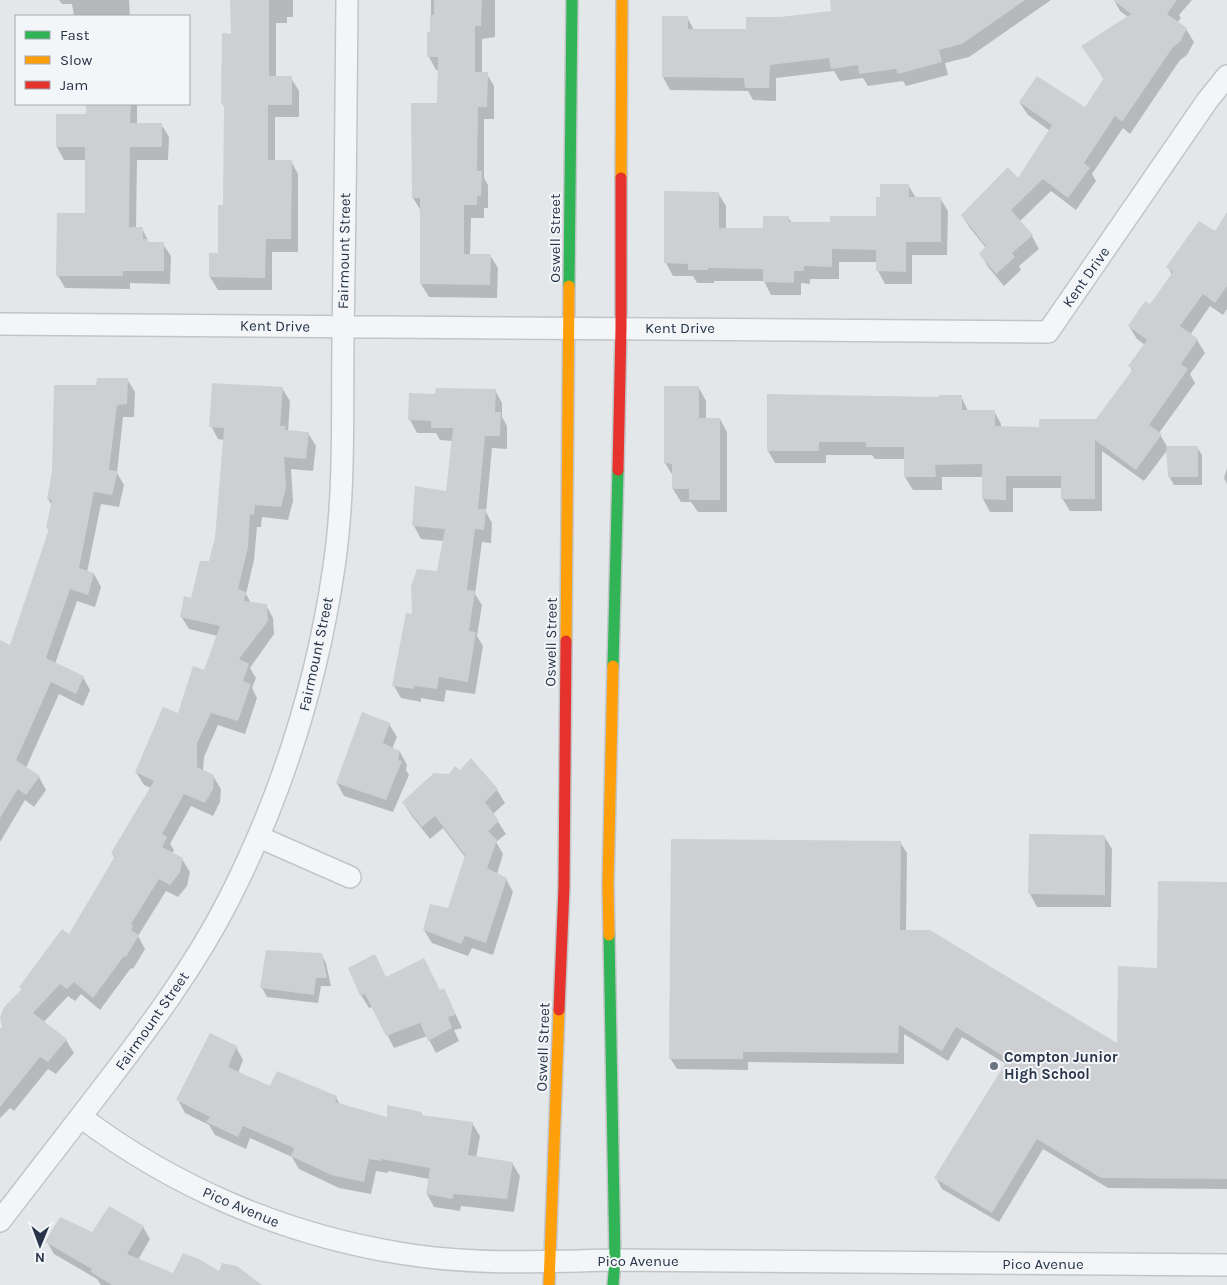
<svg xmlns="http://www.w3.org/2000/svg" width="1227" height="1285" font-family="Karla,sans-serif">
	<rect width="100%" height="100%" fill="#e4e7ea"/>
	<path fill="#0003" d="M59,0h70l1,16h-56l-2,-12h-10z
		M232,0h61v17h-6v6h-11v54l15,1 8,13v26h-24v44h16l7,13v78h-26v38h-54l-8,-13 9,-23 5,-48 1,-98 -2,-4 9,-69z
		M431,0h64v37l-13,2v34l5,1 7,12v33h-10v59l4,7v23h-4v10h-13l-1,37h20l8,13 -1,30 -68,-1 -8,-13v-73l-8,-13 26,-94v-34h-3l-7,-13 2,-24z
		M831,0h220l-82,57 -24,6 3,12 -42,11 -3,-5 -35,5 -5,-8 -23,3 -6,-10 -58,7v23l-23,-1 -5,-9 -78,-1 -7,-13 24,-60 7,13 53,1 34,-12 52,-7z
		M1114,0h78l-13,15 2,3 -4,5 9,6 8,13 -7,13 -7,5 -50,74 -7,-6 -31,46 4,7 -20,29 -25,-19 -32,31 13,14 7,13 -20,17 2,4 -17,16 -16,-19 -7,-13 5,-6 -16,-20 -8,-12 56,-36 32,-49 -22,-16 -8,-12 65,5 19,-29 -21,-32 45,-30 -8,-6z
		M87,104h50v20h24l8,13 -1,23h-31l-1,68h6l7,15 14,1 8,12 -1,28 -40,-1v6l-65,-1 -7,-12 29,-62v-54h-23l-7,-13 30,-32z
		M908,185l8,13h24l8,13 -1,44h-35v29h-27l-7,-13v-9h-39v17h-29v5l-9,-1v12h-30l-7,-14h-50v2h-17l-4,-7h-20l-7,-13 52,-70 8,13v23h38l24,-12 4,6h39l47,-6 4,-19z
		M1227,215v94l-4,6 -13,-9 -20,29 7,5 8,13 -15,21 5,9 -36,50 9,15 29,-1 5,8v30h-28l-5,-9 -1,-27 -24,32 -42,-30v60h-32l-8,-13v-10h-49v24h-23l-7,-13v-22h-41v13h-29l-8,-13 1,-18h-31l-3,-4h-46v8h-51l-7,-12 172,-53 21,-2 7,15h26l7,13v4h39l57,-8 36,-48 -3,-6 15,-21 -8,-6 -8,-13 21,-20 22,-31 -4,-8 47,-34z
		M127,379l8,13 -1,25h-11l-6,56 7,12 -5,22 -18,-3 -14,68 7,2 7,13 -6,20 -18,-6 -22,63 28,13 7,13 -7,16 -24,-12 -33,74 13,9 7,13 -12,17 -9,-7 -25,42v-192l11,-3 38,-116 -1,-3 4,-22 -4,-7 49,-113z
		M282,388l8,13 -2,31 20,1 8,13 -3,25 -22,-2 2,32 -5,19 -26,-3 -1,10h-4l-3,33 -8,34 5,9 15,2 7,13 1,16 -24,34 6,10 -4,10 5,10 -12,36 -27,-9 -14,32 -1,14 10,5 8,13 -1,13 -7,14 -22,-10 -21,38 4,6 -2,4 10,5 8,13 -3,14 -9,11 -12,-6 -28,45 7,13 -12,20 -2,-1 -31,42 -19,-16 -6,7 -7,-5 -25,27 23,17 8,13 -18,21 -8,-5 -34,42 -4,-3 -10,10v-87l23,-40 -2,-4 48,-51 46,-77 -3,-6 39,-65 -7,-3 -8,-13 42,-57 27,-44 13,-35 -29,-7 -8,-13 11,-16 18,-38 6,-24 8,-98 -6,-1 -7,-13z
		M665,388h34l7,13v18h14l7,13v80h-29l-7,-10h-10l-8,-13v-13l-8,-13z
		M495,390l7,13v14l5,9v23l-15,-1 -6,64 6,11 -1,20 -9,-1 -7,52 7,11 -5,31 6,10 -8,48 -29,-4 -2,12 -23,-4v4l-20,-4 -7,-12 19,-70 25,-43 6,-32 -23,-2 -7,-13 33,-34 6,-51 -13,-1 -4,-7h-19l-7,-13 27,-25z
		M1227,468v16l-3,-6z
		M389,724l8,13 -5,12 8,3 7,13 -1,5 3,5 -16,37 -49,-16 -7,-13z
		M497,790l8,13 -12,11 13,20 -10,8 7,12 -6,20 9,5 7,13 -20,63 -21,-7 -4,8 -36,-13 -8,-13 25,-21 16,-52 -22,-29 -13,11 -19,-24 -8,-13z
		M1104,836l8,13 -1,58h-74l-7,-13z
		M900,842l7,11 -1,78 212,114 40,-75 69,-87v306l-119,-1 -65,-39 -44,73 -57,-33 -6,-11 70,-114 -44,-27 -14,24 -44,-27v30l-156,-2v8l-71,-1 -7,-11z
		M321,954l5,9 5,23h-10l-3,17 -51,-6 -5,-9z
		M424,959l16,32 10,11 12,26 -8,2 5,11 -23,12 -9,-17 -33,12 -21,-41 -4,1 -8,-13 26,-16z
		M236,1047l7,13 -5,13 33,14 65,10 4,8 48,14 33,-6 2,4 49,6 8,13 -4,22 36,5 8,13 -6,36 -53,-6 -1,5 -26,-4 -7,-13 2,-15 -41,-8v2l-12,-2 -5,23 -32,-6 -40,-19 -7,-12 -42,-19 -4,11 -31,-14 -6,-10 -24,-12 -7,-13z
		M143,1227l7,12 -12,21 35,14 46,-1 34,12h-152l-4,-6 -43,-25 -7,-12 46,-9z"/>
	<path fill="#cdcfd3" d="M230,0h39v76h23v29h-24v55h24l-1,79h-25l-1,39 -56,-1v-24h9v-48h5l1,-101h-3l1,-71 9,1z
		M434,0h48l-1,26h-6v46h13l-1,35h-9l-1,64h5l-1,25h-4v9h-13v49h27l-1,31 -70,-1v-86h-8l-1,-95h26l1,-46h-11v-25h3v-17h4z
		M830,0h195l-63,44 -23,6 3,12 -44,12 -2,-5 -37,5 -1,-9 -27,4 -2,-11 -59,7 -1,23h-24l-1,-10 -82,-1v-61h26v13h58v-12h34l51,-6z
		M1113,0h64l-10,14 20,14 -7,14 -7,5 -51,75 -7,-6 -31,47 6,5 -22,30 -25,-19 -32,31 22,25 -21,18 3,4 -19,17 -17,-20 7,-8 -25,-31 47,-48 10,11 34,-53 -33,-23 18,-26 48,31 19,-29 -23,-32 50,-32z
		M86,104h45l-1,19h32v24h-32l-1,80h14v12h5v3h16v29h-41v5h-67l1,-63h28v-66h-29v-33h30z
		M880,184h29v13h32v45h-35v30l-30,-1v-21l-44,-1v18l-28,-1v5h-10v12l-31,-1v-13l-55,-1v2h-20v-6l-24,-1v-72l55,1v36h44v-12h26v6h41v-6h46v-19h4z
		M1227,212v74l-12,17 -12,-9 -23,32 18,13 -17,25 7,5 -39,56 13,9 -26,36 -41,-30v59h-34v-23h-55v24l-24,-1v-35l-47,1 1,12h-32v-30h-38v-5h-47v9h-52v-57l172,3v-2h23v15h33v16l44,1v-8h57l37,-50 -5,-3 19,-26 -19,-14 17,-25 5,3 23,-32 -7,-5 33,-46 16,10z
		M97,378h31l-1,26 -10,1 -8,65 9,1 -6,24 -18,-3 -15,76 15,5 -6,22 -18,-6 -24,69 38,18 -8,18 -25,-12 -35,78 24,16 -14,19 -8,-6 -18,29v-178l10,5 39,-116 -3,-1 6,-28 -5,-1 5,-28 2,-86h42z
		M212,383l71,4 -3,39h6l-1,4 24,2 -3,27 -22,-2 2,31 -5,19 -26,-2 -1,10 -4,-1 -2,33 -10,42 8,3 -2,9 23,3 1,17 -29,38 10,5 -6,17 8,3 -13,37 -27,-8 -14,30v24l17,8 -1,14 -8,14 -21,-9 -22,40 5,3 -5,10 21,11 -3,14 -10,13 -11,-6 -28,45 2,2 -2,4 8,5 -13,22 -2,-1 -31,42 -19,-16 -7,7 -7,-5 -27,29 34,26 -19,23 -8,-5 -40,50v-78l2,-2 -2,-9 4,-11 18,-18 -3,-2 43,-58 7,5 46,-78 -4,-3 43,-72 -19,-9 28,-65 15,6 15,-47 11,4 16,-44 -40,-9 4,-21 7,2 9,-37h9l6,-23 9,-110 -15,-1z
		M664,386h35v32h21v82h-31v-11h-17v-25l-8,-1z
		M436,388l60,1 -1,23h6l-1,24h-15l-7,73h8l-2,21 -9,-1 -8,61 8,1 -6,40 7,1 -8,50 -29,-5 -2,12 -23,-3v3l-22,-3 14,-73 6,1 -1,-28 6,-17 20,2 8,-42 -33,-3 3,-40 31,5 7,-63h-22v-7l-23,-1 1,-27 26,1z
		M1166,446h32v31h-30z
		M362,712l28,11 -7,20 17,8 -2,9 4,1 -16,39 -50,-17z
		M471,758l27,31 -13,13 14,19 -11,10 9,9 -10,28 20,10 -21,65 -21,-7 -4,8 -38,-14 7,-26 18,4 17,-53 -30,-39 -13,11 -20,-25 32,-29 15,1 6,-8 5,4z
		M1029,834l76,1v60l-77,-1z
		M671,839l230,2 -1,89h30l187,113 1,-77 39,2 1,-87 69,1v297l-126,-1 -64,-39 -45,74 -58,-35 74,-119 -52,-32 -14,24 -43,-26 -1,28 -155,-1v7h-74z
		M266,950l56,3 5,25h-11l-2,17 -54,-7z
		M375,954l11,23 38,-19 16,32 4,-2 6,13 6,14 -8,2 4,11 -24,13 -8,-18 -34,13 -21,-42 -5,2 -12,-28z
		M210,1033l27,13 -9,21 42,19 7,-15 60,25 -2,6 52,15v-12l35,7 -1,3 52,7 -5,33 45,7 -6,37 -53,-5 -2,5 -26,-5 4,-26 -49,-9v2l-12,-2 -5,23 -33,-7 -40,-19 3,-8 -51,-22 -5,11 -32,-15 4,-5 -34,-17z
		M109,1206l35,20 -17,28 46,19 10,-20 16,6 20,12 3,-8 15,3 25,19h-150l-21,-13 1,-3 -47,-27 15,-25 32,15z"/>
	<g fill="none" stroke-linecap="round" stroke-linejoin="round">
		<g stroke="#c2c5c8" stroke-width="24">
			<path id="street" d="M0,324l1048,8 159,-231 20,-25
				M259,837l91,40
				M81,1117c93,70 202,117 318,136 70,12 144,9 216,7l612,5
				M0,1221c35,-45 70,-90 105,-136 45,-59 90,-119 124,-186 53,-104 88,-216 105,-332 11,-74 8,-150 9,-224 2,-114 3,-229 4,-343"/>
		</g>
		<g stroke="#c2c5c8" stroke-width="14">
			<path id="fast" d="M569,286l3,-286
				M613,666l5,-196
				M609,935l6,325 -2,25"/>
		</g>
		<g stroke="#c2c5c8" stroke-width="14">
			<path id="slow" d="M621,178l1,-178
				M566,641l3,-355
				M609,935l-1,-50 5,-219
				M549,1285l10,-275"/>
		</g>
		<g stroke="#c2c5c8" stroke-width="14">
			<path id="jam" d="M618,470l3,-142v-150
				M559,1010l5,-123 2,-246"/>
		</g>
		<use href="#street" stroke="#f4f5f7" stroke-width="21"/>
		<use href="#fast" stroke="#30b455" stroke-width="11"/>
		<use href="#slow" stroke="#ff9f0a" stroke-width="11"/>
		<use href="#jam" stroke="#e5322d" stroke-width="11"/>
	</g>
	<circle fill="#6a7380" stroke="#f3f6f9" stroke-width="2" cx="994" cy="1066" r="5"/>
	<g text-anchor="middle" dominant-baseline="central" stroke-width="4" stroke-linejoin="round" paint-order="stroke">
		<g font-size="15" fill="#283447" stroke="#f3f6f9">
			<text transform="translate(555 238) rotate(-90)">Oswell Street</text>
			<text transform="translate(344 251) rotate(-89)">Fairmount Street</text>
			<text transform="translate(1086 277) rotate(-55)">Kent Drive</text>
			<text transform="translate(275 326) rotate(1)">Kent Drive</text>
			<text x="680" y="328">Kent Drive</text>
			<text transform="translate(551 642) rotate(-89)">Oswell Street</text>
			<text transform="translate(316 654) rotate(-78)">Fairmount Street</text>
			<text transform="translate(152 1021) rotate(-55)">Fairmount Street</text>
			<text transform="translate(543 1047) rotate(-88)">Oswell Street</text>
			<text transform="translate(241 1207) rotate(23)">Pico Avenue</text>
			<text x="638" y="1261">Pico Avenue</text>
			<text x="1043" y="1264">Pico Avenue</text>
		</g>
		<g font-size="15" font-weight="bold" fill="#283447" stroke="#f3f6f9" text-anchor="start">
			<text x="1004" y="1057">Compton Junior<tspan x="1004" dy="17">High School</tspan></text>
		</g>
	</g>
	<rect x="15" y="15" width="175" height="90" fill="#f3f6f9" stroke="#a2a8b2"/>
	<rect x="25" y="31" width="25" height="8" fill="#30b455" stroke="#a2a8b2"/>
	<text x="60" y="40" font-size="15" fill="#283447">Fast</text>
	<rect x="25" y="56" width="25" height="8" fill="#ff9f0a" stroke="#a2a8b2"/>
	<text x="60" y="65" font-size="15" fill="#283447">Slow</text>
	<rect x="25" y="81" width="25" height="8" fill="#e5322d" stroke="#a2a8b2"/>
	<text x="60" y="90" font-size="15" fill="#283447">Jam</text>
	<g transform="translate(40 1245) rotate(181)" stroke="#f3f6f9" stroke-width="4" paint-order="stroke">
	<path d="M0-4L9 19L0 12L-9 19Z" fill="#283447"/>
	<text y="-8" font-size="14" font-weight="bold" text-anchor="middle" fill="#283447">N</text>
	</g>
</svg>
